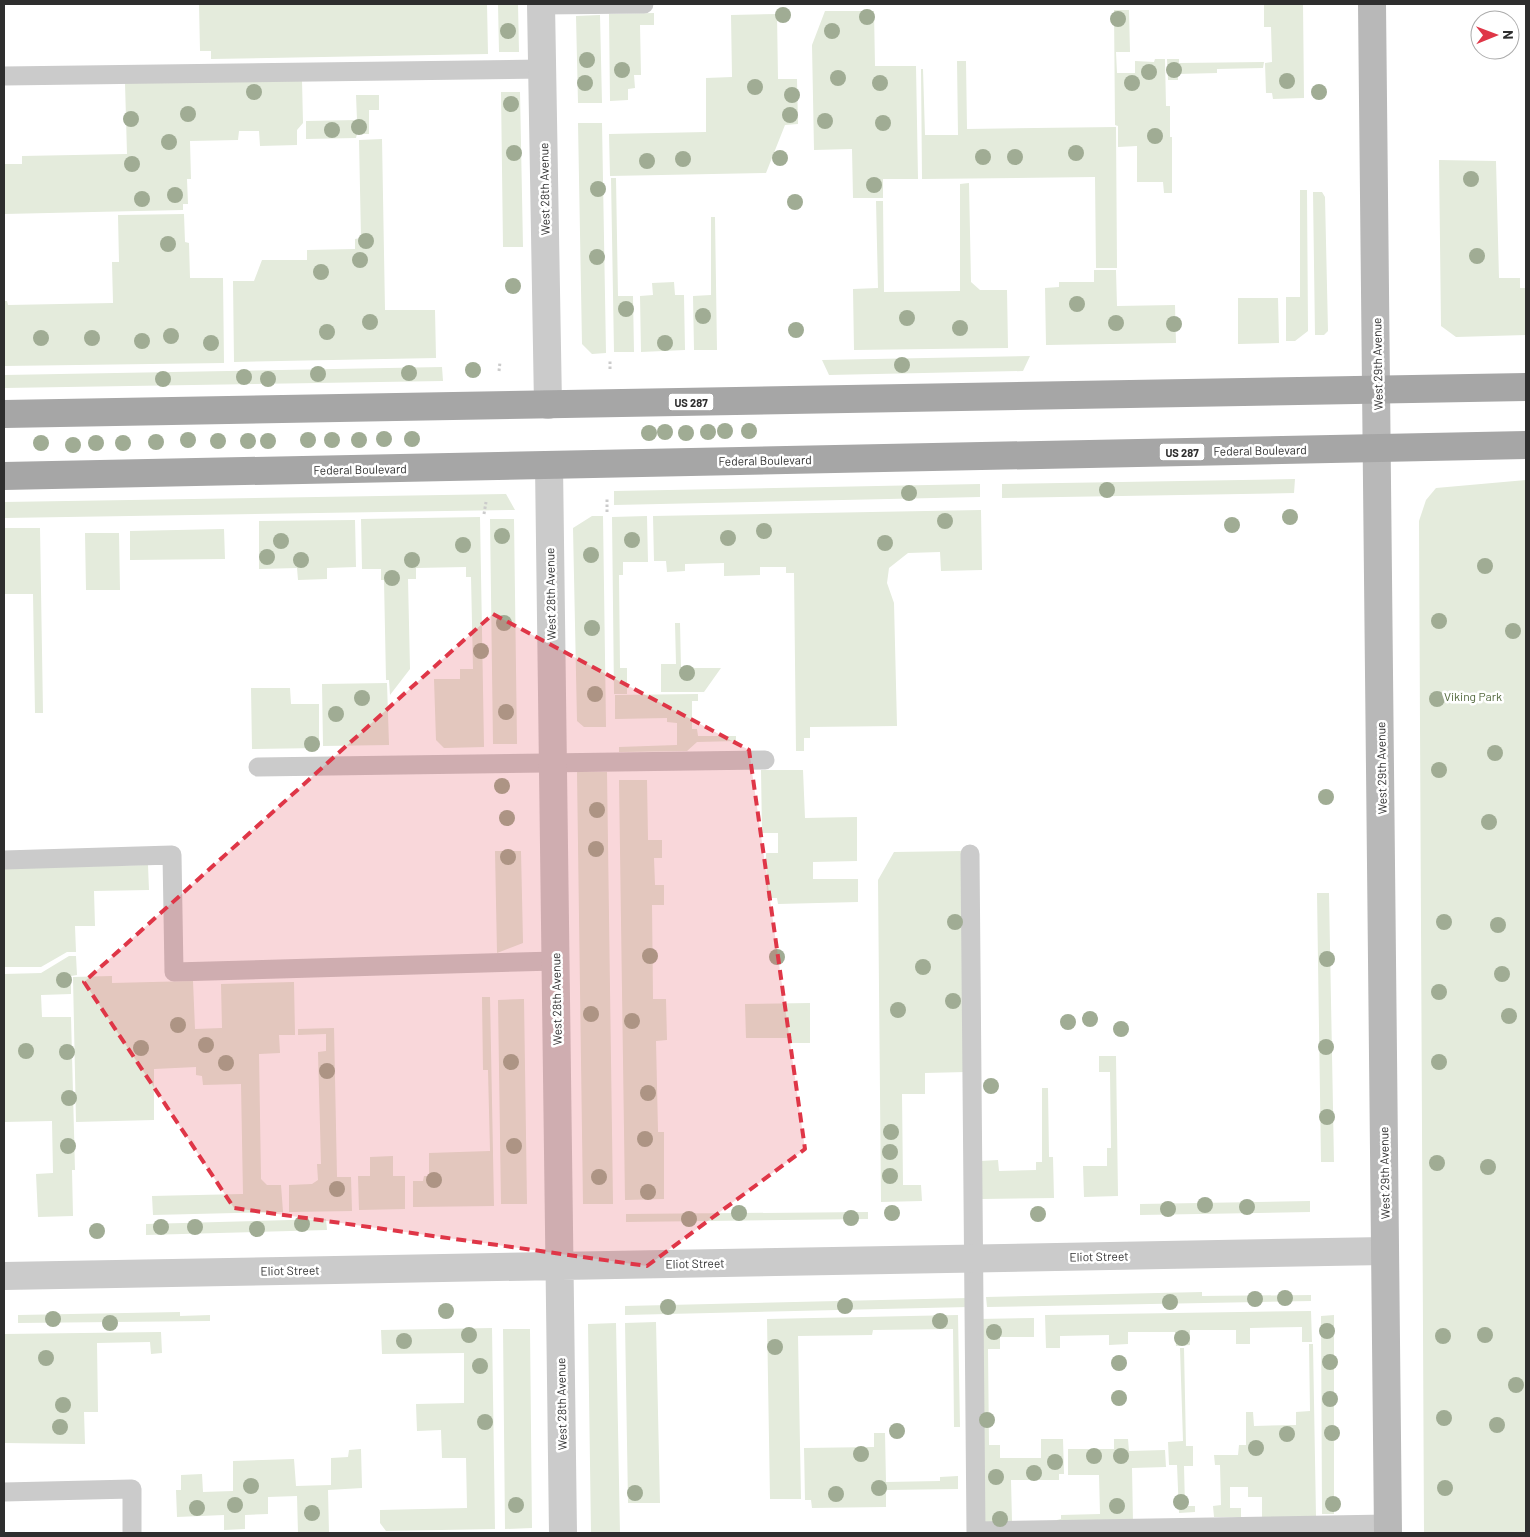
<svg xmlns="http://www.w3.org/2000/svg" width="1530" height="1537" font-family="Barlow,sans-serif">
	<rect width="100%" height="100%" fill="#fff"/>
	<path fill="#e4ebdc" d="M199,4h288l1,50 -277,5v-8h-11z
		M498,4h20l1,48h-20z
		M1264,4h39l1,94 -31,1 -1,-6h-6l-1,-30 7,-1 -1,-35h-7z
		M1114,10h15l1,42h-14l1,21h18v-12l19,1 1,-3h10l1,47h4v31h2v56h-8l-1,-11h-26v-36l-19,1v-21l-3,-1z
		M825,11h49l1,55h41l2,113h-35v19h-30l-1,-49 -38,1 -2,-105z
		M654,13v12h-14l1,50h-7l1,13 -7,1v11l-18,1 -1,-87z
		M777,14l1,65h19l1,45 -13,1 -19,48 -156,3 -1,-42 97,-2v-54l26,-1 -1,-62z
		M600,15l2,88h-24l-2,-87z
		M1167,59h12v4l85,-1 -1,6 -46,1v4l-39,1v6h-10z
		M957,61h9l1,68 149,-2 1,141h-21l-1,-91 -173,2 -1,-110h2l2,66h33z
		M302,80l1,43 -6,7v15l-37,1 -1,-15h-20l-1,9 -48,1 1,38h-4l1,25h-5v6l-179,4v-50h18v-8l105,-2 -2,-71z
		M501,92h19l3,155h-20z
		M356,95h23v15h-10v24h-12l-1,4 -50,1v-18l51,-1z
		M578,123h24l4,230 -14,1 -10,-10z
		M382,139l3,171h50l1,48 -202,4 -1,-81h21l8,-21h45v-10l48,-1v-10l6,-1 -2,-98z
		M1439,160l57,1 3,117h21v10h6v47l-70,2 -15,-11z
		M611,178h5l2,118h15l1,56h-20z
		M969,183l2,99 9,8h27l1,58 -154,2 -1,-61 25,-1 -2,-87h7l1,91 76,-1v-107z
		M1300,190h7l1,141 -13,10h-9v-44h14z
		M1313,192h9l3,5 3,134 -4,4h-9z
		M184,214l1,28 4,1 1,35h33l1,85 -220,3v-65h3l1,4 105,-2 -1,-41h7l-1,-47z
		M711,217h4l2,133h-23l-1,-54 18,-1z
		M1094,270h22l1,36 58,-1 1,38 -130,2 -1,-57 14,-1v-5h35z
		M674,282l1,13h9l1,55 -44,2 -1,-56 13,-1 -1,-12z
		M1238,298h40l1,45 -41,1z
		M1030,356l-7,15 -194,4 -7,-15z
		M442,367l1,14 -439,7v-13z
		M1295,479l-1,14 -292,5v-14z
		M1526,480v1053h-102l-5,-1012 7,-21 10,-12z
		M980,484v13l-366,8v-14z
		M506,494l9,16 -511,8v-16z
		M981,510l1,60 -41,1 -1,-19 -32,1 -19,15 -2,15 7,20 3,123 -87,1v11h-6v13h-8l-2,-178h-8v-6h-26v8l-36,1v-13l-39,1v7l-18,1 -1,-11h-12l-1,-45z
		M592,516h11l3,211h-22l-7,-6 -4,-193z
		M647,516l1,46h-25v13h-4l1,93h7v26h-13l-2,-177z
		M480,517l4,230 -40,1 -8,-8 -2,-61h26v-10h13l-2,-92h-5v-10l-50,1v11h-8l2,90 -20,26 -1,-15h-3l-2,-100h-3v-11h-19l-1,-50z
		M490,519h24l3,225h-24z
		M355,520l1,47 -29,1v11l-29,1 -1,-12 -38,1v-48z
		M4,528h36l3,185h-8l-2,-119h-29z
		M224,529l1,30 -95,1v-29z
		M85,533h34l1,57h-34z
		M675,623h5l1,45h40l-17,24h-43v-28h15z
		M387,683l2,62 -66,1 -1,-62z
		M251,688h39l1,16h28v44l-67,1z
		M698,694v7h-6v28h5l1,7h38v5l-39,1 -10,9 -68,1v-5l58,-2v-22l-10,-1v-4l-52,1v-24z
		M761,770h42l2,48 52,-1v44l-44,1v17h45v23l-80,2 -1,-6h-10l-1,-45h12v-20h-16z
		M577,772h30l6,432h-30z
		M619,780h28l1,60h14v18h-8l1,27h9v20h-12l1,94h13l1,41 -11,1 2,91h6v67l-39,1z
		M495,851h26l2,92 -26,10z
		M964,851l2,221 -41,1v21h-23l1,91h18l1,16 -41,1 -3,-322 16,-28z
		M148,865l1,25 -55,1 1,35h-20l1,26h-9l-26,15h-37v-99z
		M1317,893h12l5,269h-13z
		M69,956h7l1,19 -6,1v18l-30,1 1,22h29l4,153h-3l1,46 -35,1 -2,-43 17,-1 -1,-52 -48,1v-148l37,-1z
		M112,976v7l81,-2 2,48 27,-1 -1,-44 73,-2 1,53h-16l1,18 -21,1 2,125 6,6h14l2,27 -130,3 -1,-19 91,-2 -2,-110 -38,1 -1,-9 -6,-1v-8l-42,2v51l-78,2 -3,-145z
		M482,997h8l4,209 -81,1v-26h10l1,-5h5v-23l61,-2 -2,-81h-5z
		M524,999l3,205h-26l-3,-204z
		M810,1003v40h-18v-5h-46l-1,-34z
		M334,1028l3,149h14l1,34 -63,1v-27l23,-1 6,-4 -1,-16h4l-3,-112 8,-1v-17l-28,1v-6z
		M1099,1056h17l2,140 -34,1 -1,-31h24v-18h4l-1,-76h-11z
		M1042,1088h6l1,69h4l1,41 -73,1 -1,-38 18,-1 1,11 37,-1v-8h6z
		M393,1156v20h12v33l-46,1 -1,-34h12v-19z
		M1310,1201v11l-170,3v-11z
		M868,1212v7l-242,3v-8z
		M326,1219l1,11 -181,5v-11z
		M1202,1292v4l109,-1v6l-324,6 -1,-10z
		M968,1298v9l-343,8v-9z
		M1311,1311l1,31h-10v-15l-52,1v16h-14v-14h-46v15l-14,1 -1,-14h-47v12l-19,1v-10l-49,1v12h-14l-1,-33z
		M180,1312v4l30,-1v6l-192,2v-8z
		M958,1315l2,112h-6l-1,-98 -80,1 -1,5 -74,1 3,163h-31l-3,-180z
		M1334,1315v199h-12l-1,-198z
		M1034,1318v19h-34v12h-12l1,96h11v13h41v-19h22l1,35h-5v6h-48l1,41 -32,5 -2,-207z
		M656,1322l4,181h-32l-3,-180z
		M616,1323l4,210h-29l-3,-209z
		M492,1328l3,201 -109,2 -6,-8v-13l87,-2 -1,-50h-24l-1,-28 -24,1 -1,-27 48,-1v-50l-82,1 -1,-24z
		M503,1329h27l2,199 -27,1z
		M161,1332l1,21 -11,1 -1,-12 -53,1 1,69h-14l1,32 -81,-1v-109z
		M1309,1344h4l3,173 -54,1v-21h-14v-10h-18v21h11v9h-27l-1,-11 8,-1 -1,-40h-5l-1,-10h24l1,-10h7v-33h7l1,14 42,-1v-13l14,-1z
		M1180,1348h4l2,98h7v20h-9l1,40h10v6l-16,1 -2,-48h-8l-1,-23 15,-1z
		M874,1433h11l1,49 54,-1v-4l18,-1v13l-72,1v17l-74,1 -1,-8h-6l-1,-52 70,-1z
		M1114,1439h14l1,12 36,-1 1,17 -34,1 1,55 -76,2v-5l4,-1v-4l39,-1 -1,-39h-31v-26h46z
		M361,1449l1,39 -34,2 1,43h-31l-1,-37 -29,1v17l-23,1v14l-21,1v-15l-47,2 -1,-27h5v-15l21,-1 1,18 30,-1v-30l61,-2 2,27 35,-1v-27l17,-1 1,-7z"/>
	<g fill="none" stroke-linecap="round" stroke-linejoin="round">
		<path stroke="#cbcbcb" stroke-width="3" stroke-dasharray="2.5 2.5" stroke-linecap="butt" d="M610,369v-9
			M499,371l1,-9
			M607,512v-14
			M484,514l2,-12"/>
		<path stroke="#cbcbcb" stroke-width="19" d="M541,5l103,-1
			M4,76l538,-7
			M258,767l507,-7
			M970,854l6,679
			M4,860l168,-5 2,117 381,-11
			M4,1492l128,-3v44
			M976,1531l411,-7"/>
		<path stroke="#cbcbcb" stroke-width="28" d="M541,4l7,401
			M549,465l14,1068
			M4,1276l1381,-25"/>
		<path stroke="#b8b8b8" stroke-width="28" d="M1372,4l16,1529"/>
		<path stroke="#a6a6a6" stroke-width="28" d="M4,414l1522,-27
			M4,476l1522,-31"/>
	</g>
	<g fill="#a0ac94">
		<circle cx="783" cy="15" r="8"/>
		<circle cx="867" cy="17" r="8"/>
		<circle cx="1118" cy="19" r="8"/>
		<circle cx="508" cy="31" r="8"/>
		<circle cx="832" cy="31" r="8"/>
		<circle cx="587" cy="60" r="8"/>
		<circle cx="622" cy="70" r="8"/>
		<circle cx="1174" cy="70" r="8"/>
		<circle cx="1149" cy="72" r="8"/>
		<circle cx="838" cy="78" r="8"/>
		<circle cx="1287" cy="81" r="8"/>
		<circle cx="585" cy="83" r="8"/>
		<circle cx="880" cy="83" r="8"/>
		<circle cx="1132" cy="83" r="8"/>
		<circle cx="755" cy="87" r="8"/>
		<circle cx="254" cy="92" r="8"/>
		<circle cx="1319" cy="92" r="8"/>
		<circle cx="792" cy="95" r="8"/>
		<circle cx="511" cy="104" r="8"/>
		<circle cx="188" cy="114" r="8"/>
		<circle cx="790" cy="115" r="8"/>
		<circle cx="131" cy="119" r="8"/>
		<circle cx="825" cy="121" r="8"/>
		<circle cx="883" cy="123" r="8"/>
		<circle cx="359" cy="127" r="8"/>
		<circle cx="332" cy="130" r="8"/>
		<circle cx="1155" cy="136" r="8"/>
		<circle cx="169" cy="142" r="8"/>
		<circle cx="514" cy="153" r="8"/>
		<circle cx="1076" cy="153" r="8"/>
		<circle cx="983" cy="157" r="8"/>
		<circle cx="1015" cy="157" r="8"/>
		<circle cx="780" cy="158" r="8"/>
		<circle cx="683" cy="159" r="8"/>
		<circle cx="647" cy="161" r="8"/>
		<circle cx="132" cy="164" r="8"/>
		<circle cx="1471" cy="179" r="8"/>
		<circle cx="874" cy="185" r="8"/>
		<circle cx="598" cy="189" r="8"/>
		<circle cx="175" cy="195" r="8"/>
		<circle cx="142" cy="199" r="8"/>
		<circle cx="795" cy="202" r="8"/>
		<circle cx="366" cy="241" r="8"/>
		<circle cx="168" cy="244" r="8"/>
		<circle cx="1477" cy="256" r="8"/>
		<circle cx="597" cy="257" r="8"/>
		<circle cx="360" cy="260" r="8"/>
		<circle cx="321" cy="272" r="8"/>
		<circle cx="513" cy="286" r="8"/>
		<circle cx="1077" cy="304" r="8"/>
		<circle cx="626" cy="309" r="8"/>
		<circle cx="703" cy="316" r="8"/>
		<circle cx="907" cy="318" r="8"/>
		<circle cx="370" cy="322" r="8"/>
		<circle cx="1116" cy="323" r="8"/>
		<circle cx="1174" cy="324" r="8"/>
		<circle cx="960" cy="328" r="8"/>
		<circle cx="796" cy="330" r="8"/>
		<circle cx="327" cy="332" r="8"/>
		<circle cx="171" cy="336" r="8"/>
		<circle cx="41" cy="338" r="8"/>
		<circle cx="92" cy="338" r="8"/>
		<circle cx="142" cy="341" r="8"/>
		<circle cx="211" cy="343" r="8"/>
		<circle cx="665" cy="343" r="8"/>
		<circle cx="902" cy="365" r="8"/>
		<circle cx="473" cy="370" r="8"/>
		<circle cx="409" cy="373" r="8"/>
		<circle cx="318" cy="374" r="8"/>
		<circle cx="244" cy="377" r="8"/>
		<circle cx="163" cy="379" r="8"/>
		<circle cx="268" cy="379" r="8"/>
		<circle cx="725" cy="431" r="8"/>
		<circle cx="749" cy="431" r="8"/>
		<circle cx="665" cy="432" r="8"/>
		<circle cx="708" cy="432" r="8"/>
		<circle cx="649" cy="433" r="8"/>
		<circle cx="686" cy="433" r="8"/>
		<circle cx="384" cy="439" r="8"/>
		<circle cx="412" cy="439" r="8"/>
		<circle cx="188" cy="440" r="8"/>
		<circle cx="308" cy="440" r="8"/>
		<circle cx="332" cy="440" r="8"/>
		<circle cx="359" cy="440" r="8"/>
		<circle cx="218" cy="441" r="8"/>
		<circle cx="248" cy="441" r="8"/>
		<circle cx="268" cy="441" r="8"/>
		<circle cx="156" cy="442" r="8"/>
		<circle cx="41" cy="443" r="8"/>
		<circle cx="96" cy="443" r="8"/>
		<circle cx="123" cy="443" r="8"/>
		<circle cx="73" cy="445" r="8"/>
		<circle cx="1107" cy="490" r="8"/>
		<circle cx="909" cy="493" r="8"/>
		<circle cx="1290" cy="517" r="8"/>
		<circle cx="945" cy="521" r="8"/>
		<circle cx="1232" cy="525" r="8"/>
		<circle cx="764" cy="531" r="8"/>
		<circle cx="502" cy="536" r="8"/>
		<circle cx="728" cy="538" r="8"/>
		<circle cx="632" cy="540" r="8"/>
		<circle cx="281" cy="541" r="8"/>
		<circle cx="885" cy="543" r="8"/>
		<circle cx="463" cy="545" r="8"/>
		<circle cx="591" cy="555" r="8"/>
		<circle cx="267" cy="557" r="8"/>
		<circle cx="301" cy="560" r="8"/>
		<circle cx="412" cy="560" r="8"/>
		<circle cx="1485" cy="566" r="8"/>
		<circle cx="392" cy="578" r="8"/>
		<circle cx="1439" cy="621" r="8"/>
		<circle cx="504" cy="623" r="8"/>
		<circle cx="592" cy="628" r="8"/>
		<circle cx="1513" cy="631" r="8"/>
		<circle cx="481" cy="651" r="8"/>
		<circle cx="687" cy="673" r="8"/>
		<circle cx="595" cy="694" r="8"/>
		<circle cx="362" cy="698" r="8"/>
		<circle cx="1437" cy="699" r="8"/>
		<circle cx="506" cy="712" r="8"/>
		<circle cx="336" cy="714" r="8"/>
		<circle cx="312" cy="744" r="8"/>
		<circle cx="1495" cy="753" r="8"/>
		<circle cx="1439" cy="770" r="8"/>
		<circle cx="502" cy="786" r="8"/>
		<circle cx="1326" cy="797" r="8"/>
		<circle cx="597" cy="810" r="8"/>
		<circle cx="507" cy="818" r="8"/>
		<circle cx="1489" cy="822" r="8"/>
		<circle cx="596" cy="849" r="8"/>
		<circle cx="508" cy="857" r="8"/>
		<circle cx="955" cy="922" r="8"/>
		<circle cx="1444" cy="922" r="8"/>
		<circle cx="1498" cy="925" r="8"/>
		<circle cx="650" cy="956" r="8"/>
		<circle cx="777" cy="957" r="8"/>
		<circle cx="1327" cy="959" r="8"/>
		<circle cx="923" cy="967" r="8"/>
		<circle cx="1502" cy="974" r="8"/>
		<circle cx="64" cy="980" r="8"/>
		<circle cx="1439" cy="992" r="8"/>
		<circle cx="953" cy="1001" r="8"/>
		<circle cx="898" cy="1010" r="8"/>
		<circle cx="591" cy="1014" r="8"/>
		<circle cx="1509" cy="1016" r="8"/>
		<circle cx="1090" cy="1019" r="8"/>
		<circle cx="632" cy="1021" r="8"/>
		<circle cx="1068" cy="1022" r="8"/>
		<circle cx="178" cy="1025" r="8"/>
		<circle cx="1121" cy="1029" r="8"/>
		<circle cx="206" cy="1045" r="8"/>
		<circle cx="1326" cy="1047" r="8"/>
		<circle cx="141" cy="1048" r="8"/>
		<circle cx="26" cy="1051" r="8"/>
		<circle cx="67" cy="1052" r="8"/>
		<circle cx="511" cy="1062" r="8"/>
		<circle cx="1439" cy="1062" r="8"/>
		<circle cx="226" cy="1063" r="8"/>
		<circle cx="327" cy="1071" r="8"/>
		<circle cx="991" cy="1086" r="8"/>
		<circle cx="648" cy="1093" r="8"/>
		<circle cx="69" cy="1098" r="8"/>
		<circle cx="1327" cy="1117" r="8"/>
		<circle cx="891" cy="1132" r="8"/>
		<circle cx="645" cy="1139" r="8"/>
		<circle cx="68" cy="1146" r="8"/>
		<circle cx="514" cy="1146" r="8"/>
		<circle cx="890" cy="1152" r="8"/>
		<circle cx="1437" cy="1163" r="8"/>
		<circle cx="1488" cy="1167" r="8"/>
		<circle cx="890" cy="1176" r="8"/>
		<circle cx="599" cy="1177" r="8"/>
		<circle cx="434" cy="1180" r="8"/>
		<circle cx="337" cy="1189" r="8"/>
		<circle cx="648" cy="1192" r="8"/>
		<circle cx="1205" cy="1205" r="8"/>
		<circle cx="1247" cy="1207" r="8"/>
		<circle cx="1168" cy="1209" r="8"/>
		<circle cx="739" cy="1213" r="8"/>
		<circle cx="892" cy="1213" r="8"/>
		<circle cx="1038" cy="1214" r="8"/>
		<circle cx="851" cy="1218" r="8"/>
		<circle cx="689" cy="1219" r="8"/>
		<circle cx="302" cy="1224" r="8"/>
		<circle cx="161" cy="1227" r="8"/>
		<circle cx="195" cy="1227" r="8"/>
		<circle cx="257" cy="1229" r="8"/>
		<circle cx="97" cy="1231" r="8"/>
		<circle cx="1285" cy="1298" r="8"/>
		<circle cx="1255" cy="1299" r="8"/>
		<circle cx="1170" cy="1302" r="8"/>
		<circle cx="845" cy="1306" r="8"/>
		<circle cx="668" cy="1307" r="8"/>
		<circle cx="446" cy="1311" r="8"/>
		<circle cx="53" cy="1319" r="8"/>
		<circle cx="940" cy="1321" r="8"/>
		<circle cx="110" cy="1323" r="8"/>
		<circle cx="1327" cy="1331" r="8"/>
		<circle cx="994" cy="1332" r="8"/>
		<circle cx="469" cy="1335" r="8"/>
		<circle cx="1485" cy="1335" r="8"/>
		<circle cx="1443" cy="1336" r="8"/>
		<circle cx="1182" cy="1338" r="8"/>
		<circle cx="404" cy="1341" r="8"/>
		<circle cx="775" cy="1347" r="8"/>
		<circle cx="46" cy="1358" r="8"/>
		<circle cx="1330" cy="1362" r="8"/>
		<circle cx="1119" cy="1363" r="8"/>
		<circle cx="480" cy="1366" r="8"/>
		<circle cx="1516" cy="1385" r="8"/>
		<circle cx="1119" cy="1398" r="8"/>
		<circle cx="1330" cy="1399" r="8"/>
		<circle cx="63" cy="1405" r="8"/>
		<circle cx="1444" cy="1418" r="8"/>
		<circle cx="987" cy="1420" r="8"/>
		<circle cx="485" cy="1422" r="8"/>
		<circle cx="1497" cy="1425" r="8"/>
		<circle cx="60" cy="1427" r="8"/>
		<circle cx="897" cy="1431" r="8"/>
		<circle cx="1332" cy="1433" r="8"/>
		<circle cx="1287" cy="1434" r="8"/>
		<circle cx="1256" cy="1448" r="8"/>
		<circle cx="861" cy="1454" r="8"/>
		<circle cx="1094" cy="1456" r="8"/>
		<circle cx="1121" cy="1456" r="8"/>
		<circle cx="1055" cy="1462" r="8"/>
		<circle cx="1034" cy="1473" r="8"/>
		<circle cx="996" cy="1477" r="8"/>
		<circle cx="251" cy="1486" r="8"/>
		<circle cx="879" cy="1488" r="8"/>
		<circle cx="1445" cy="1488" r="8"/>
		<circle cx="635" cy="1493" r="8"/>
		<circle cx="836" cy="1494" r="8"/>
		<circle cx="1181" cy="1502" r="8"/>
		<circle cx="1333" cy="1504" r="8"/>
		<circle cx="235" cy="1505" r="8"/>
		<circle cx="516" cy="1505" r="8"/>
		<circle cx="1117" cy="1506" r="8"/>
		<circle cx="197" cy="1508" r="8"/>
		<circle cx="312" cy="1513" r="8"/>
		<circle cx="1000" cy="1519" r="8"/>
	</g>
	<path fill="#df3647" fill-opacity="0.2" stroke="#df3647" stroke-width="4" stroke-dasharray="10 6" stroke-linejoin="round" d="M493,614l256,136 56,399 -158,117 -413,-58 -150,-226z"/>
	<g text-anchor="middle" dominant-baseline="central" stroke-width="5" stroke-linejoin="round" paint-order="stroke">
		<g fill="#fff" stroke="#6d6d6d" stroke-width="1">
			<rect x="668.5" y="393.5" width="45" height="17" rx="4"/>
			<rect x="1159.5" y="443.5" width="45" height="17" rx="4"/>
		</g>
		<g font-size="11" font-weight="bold" fill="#2e2e2e">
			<text x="691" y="402">US 287</text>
			<text x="1182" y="452">US 287</text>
		</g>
		<g font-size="12" fill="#2e2e2e" stroke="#fff">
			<text transform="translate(544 189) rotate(-91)">West 28th Avenue</text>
			<text transform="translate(1377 364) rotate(-91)">West 29th Avenue</text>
			<text transform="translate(1260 450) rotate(-1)">Federal Boulevard</text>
			<text transform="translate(765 460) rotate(-1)">Federal Boulevard</text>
			<text transform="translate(360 469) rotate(-1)">Federal Boulevard</text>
			<text transform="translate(550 594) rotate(-91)">West 28th Avenue</text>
			<text transform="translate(1381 768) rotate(-91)">West 29th Avenue</text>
			<text transform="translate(556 999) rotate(-91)">West 28th Avenue</text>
			<text transform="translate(1384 1173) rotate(-91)">West 29th Avenue</text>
			<text transform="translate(1099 1256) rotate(-1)">Eliot Street</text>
			<text transform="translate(695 1263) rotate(-1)">Eliot Street</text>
			<text transform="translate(290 1270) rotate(-1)">Eliot Street</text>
			<text transform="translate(561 1404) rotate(-91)">West 28th Avenue</text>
		</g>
		<g font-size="12" fill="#52683d" stroke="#fff">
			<text x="1473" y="696">Viking Park</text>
		</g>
	</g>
	<rect width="1530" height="1537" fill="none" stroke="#2e2e2e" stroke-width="10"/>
	<g transform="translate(1495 35) rotate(89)"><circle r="24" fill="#ffffff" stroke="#ababab"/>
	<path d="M0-4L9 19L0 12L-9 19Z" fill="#df3647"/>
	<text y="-8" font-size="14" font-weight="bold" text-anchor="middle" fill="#2e2e2e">N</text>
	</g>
</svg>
